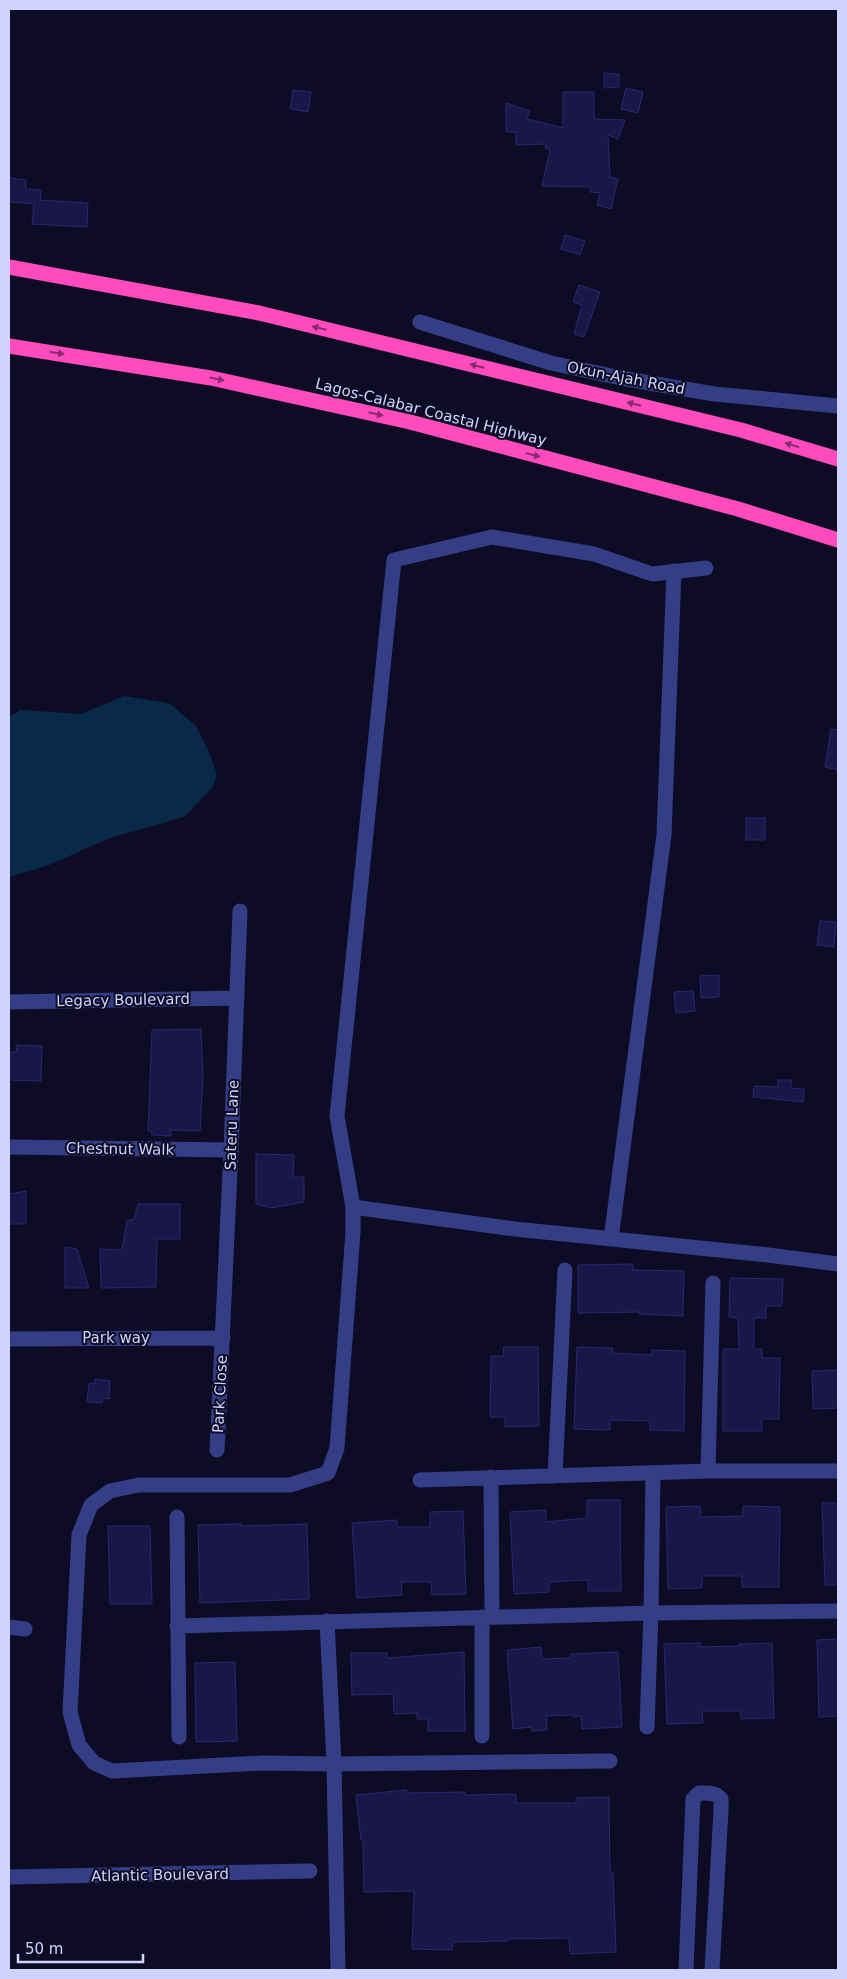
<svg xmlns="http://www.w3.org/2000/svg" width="847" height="1979" font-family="'DejaVu Sans',sans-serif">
	<rect width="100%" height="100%" fill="#0d0c24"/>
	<path fill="#082a48" d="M124,696l45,7 27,23 14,28 7,22 -5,12 -28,29 -74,21 -61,27 -40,12v-160l11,-7 61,4z"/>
	<path fill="#191747" stroke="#2a2775" d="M604,73l15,1v13l-15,1z
		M626,88l17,4 -5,21 -17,-4z
		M293,90l18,2 -3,20 -18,-3z
		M563,92h31v27l31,1 -7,19 -10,-4 2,42 8,2 -7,30 -14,-4 3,-12 -10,-1v-5l-48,-1 8,-36 -5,-2 1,-4 -30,1v-13h-10v-29l24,8 -3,8 36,9z
		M9,178l17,2v9l15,1 -1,10 48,3 -1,24 -55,-3 2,-20 -25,-2z
		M565,235l20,6 -5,14 -19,-6z
		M579,285l21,7 -16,45 -10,-3 8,-29 -9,-3z
		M831,729l7,1v40l-13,-3z
		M746,818h19v22h-19z
		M820,921l16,1 -2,25 -17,-2z
		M719,975v22l-18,1 -1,-22z
		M693,991l2,20 -19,2 -2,-21z
		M201,1029l2,47 -3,55 -29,-1v6l-19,-1v-4h-4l4,-101z
		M16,1045l26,1 -1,35 -32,-1v-28h8z
		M778,1080h13v8l13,1 -1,13 -50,-5 1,-11 24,1z
		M256,1154l38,1 -1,22h11v25l-33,6 -15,-4z
		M26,1191v33h-17v-30z
		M138,1204h42v35h-23l-1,48 -55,1 -1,-39 22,1 5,-29 7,-2z
		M65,1247l12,2 12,39h-24z
		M633,1264v6l51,1 -1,45 -44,-2v-2l-61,1v-48z
		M730,1278l53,1 -1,27h-16v12h-12v31h8v9h18l-1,61h-17v12h-39v-82h16l-1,-31 -9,-1z
		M503,1347h35l1,79 -34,1v-10h-15l1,-61h13z
		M577,1347l36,1 -1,5 40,2v-5l33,1 -1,80 -34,-1v-9l-40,-1v10l-36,-1z
		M838,1370v38l-25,1 -1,-38z
		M95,1379l15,2 -1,18 -6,-1 -1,5 -15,-1 2,-19 6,1z
		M587,1500h33l1,91h-33v-11l-39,2v10l-35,2 -4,-82 36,-2v12l41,-4z
		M822,1503h16v82h-13z
		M700,1506l1,11 42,-1v-10l37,1 -1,80h-37v-11h-40v12l-34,1 -2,-82z
		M463,1511l3,83 -34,1 -1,-13h-30l1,13 -45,3 -5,-75 45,-3v7h33v-15z
		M241,1524v2l66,-2 2,75 -109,4 -2,-78z
		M108,1526h42l2,78h-42z
		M838,1639v77l-19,1 -2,-77z
		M700,1643v4l39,-1v-2l33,-1 2,75 -33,1 -1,-8h-38l1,12 -36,1 -3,-80z
		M541,1647l1,12 29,-1v-4l47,-2 4,75 -40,2 -1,-13 -7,1v-2l-28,1 1,14 -15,1v-4l-19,2 -6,-79z
		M464,1652l1,79h-37v-12h-11v-6l-23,1 -1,-20 -41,1 -1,-42h36v5z
		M235,1662l2,79 -41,1 -1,-79z
		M406,1790l1,3 58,-1v3l51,-1v9h60v-5l33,-1 1,75h3l3,80 -46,2 -1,-16 -61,1v2l-55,1 -1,8 -40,-1 2,-58 -50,1 -1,-52h-2l-5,-45z"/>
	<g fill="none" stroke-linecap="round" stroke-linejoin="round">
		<path stroke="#343e87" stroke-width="15" d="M420,322l131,41 70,15 93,16 124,12
			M9,1002l228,-4
			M9,1147l222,3
			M353,1207l162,22 253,26 70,9
			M611,1239l53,-404 10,-264
			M9,1339l214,-1
			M217,1450l14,-300 9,-239
			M708,1471l5,-188
			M555,1476l10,-206
			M491,1477l1,140
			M420,1480l288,-9h130
			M177,1517l2,220
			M482,1617v119
			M327,1621l7,143 4,206
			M177,1626l474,-13 187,-2
			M9,1627l16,2
			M647,1727l4,-114 2,-140
			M610,1761l-276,3 -72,-1 -150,8 -18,-8 -15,-18 -9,-33 9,-177 12,-30 19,-14 29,-6h151l38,-12 9,-25 16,-216v-25l-16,-91 57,-556 98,-23 102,17 58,20 54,-6
			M9,1877l301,-6
			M686,1970l7,-171 6,-6c9,0 16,-1 22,6v11l-9,160"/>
		<path stroke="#ff4bbe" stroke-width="15" d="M9,267l250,46 482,117 97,29
			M9,346l202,32 199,44 328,87 100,31"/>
	</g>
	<defs><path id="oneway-solid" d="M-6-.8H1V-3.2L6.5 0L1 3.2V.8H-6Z" transform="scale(1.25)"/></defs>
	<g fill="#862c71">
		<use href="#oneway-solid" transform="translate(319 328) rotate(-167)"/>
		<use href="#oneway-solid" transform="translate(57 353) rotate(9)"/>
		<use href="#oneway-solid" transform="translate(477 366) rotate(-166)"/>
		<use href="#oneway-solid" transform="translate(217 379) rotate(12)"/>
		<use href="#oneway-solid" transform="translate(634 404) rotate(-166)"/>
		<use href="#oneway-solid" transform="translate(376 414) rotate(13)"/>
		<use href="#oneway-solid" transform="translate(792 445) rotate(-163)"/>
		<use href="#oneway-solid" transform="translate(533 455) rotate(15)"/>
	</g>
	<g text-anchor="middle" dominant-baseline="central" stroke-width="4" stroke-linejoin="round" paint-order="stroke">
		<g font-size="15" fill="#d0d2ff" stroke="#0d0c24">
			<text transform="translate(626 378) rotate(11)">Okun-Ajah Road</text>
			<text transform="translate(431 412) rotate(14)">Lagos-Calabar Coastal Highway</text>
			<text transform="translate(123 1000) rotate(-1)">Legacy Boulevard</text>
			<text transform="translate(232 1125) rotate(-88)">Sateru Lane</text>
			<text transform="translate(120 1149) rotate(1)">Chestnut Walk</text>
			<text x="116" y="1338">Park way</text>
			<text transform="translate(220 1394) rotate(-87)">Park Close</text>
			<text transform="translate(160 1875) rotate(-1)">Atlantic Boulevard</text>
		</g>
	</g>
	<rect width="847" height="1979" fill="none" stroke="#d0d2ff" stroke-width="20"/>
	<path d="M18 1954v8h125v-8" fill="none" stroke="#d0d2ff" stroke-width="2.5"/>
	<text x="25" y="1954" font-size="15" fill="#d0d2ff" stroke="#0d0c24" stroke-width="4" paint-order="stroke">50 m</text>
</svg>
